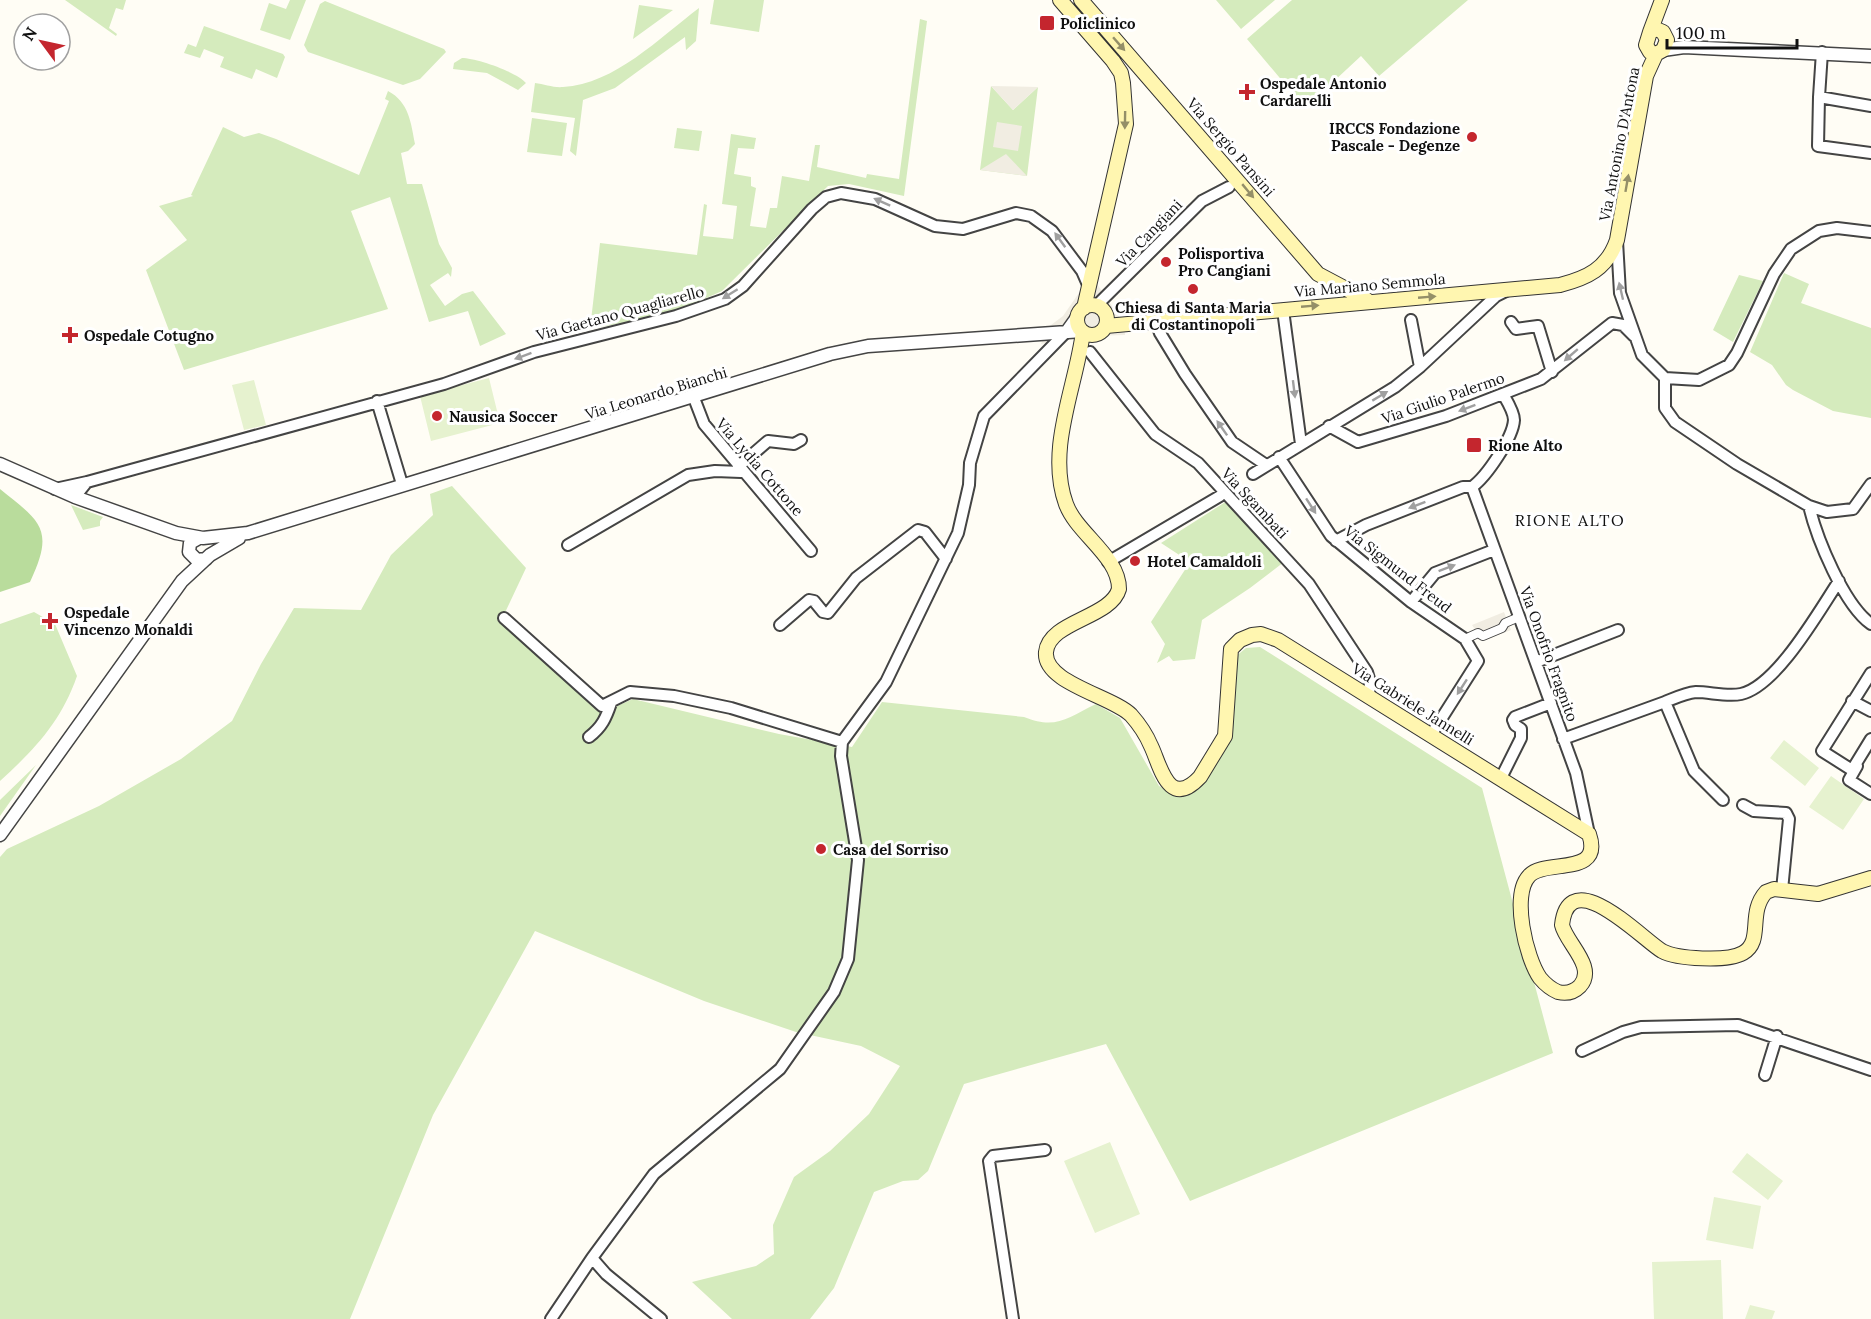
<svg xmlns="http://www.w3.org/2000/svg" width="1871" height="1319" font-family="Lora,serif">
	<rect width="100%" height="100%" fill="#fffdf5"/>
	<path fill="#d5ebbd" d="M65,0h61l-3,10 -7,-2 -7,20 8,6 -1,2z
		M290,0h16l-16,40 -30,-10 9,-27 17,6z
		M714,0h50l-5,32 -49,-8z
		M1216,0h59l-34,29z
		M1292,0h176l-89,76 -18,-20 -56,52 -58,-69z
		M325,1l119,48 2,3 -26,27 -17,6 -95,-33 -4,-7 16,-41z
		M639,5l34,5 -40,29z
		M699,8l-3,33 -10,9 -1,-13 -70,51 -32,12 -7,56 -6,-5 5,-33 -44,-6 4,-29c9,1 19,5 28,4 52,-3 96,-49 136,-79z
		M920,19l7,2 -23,175 -55,-12 -21,2 -106,105 -52,23 -80,15 10,-86 97,12 7,-51 3,1 -4,31 30,3 4,-33 -15,-2 9,-70 25,4 -2,11 -16,-1 -4,26 17,3v9l5,2 -6,38 16,2 4,-20h7l5,-32 27,5 6,-36h5l-3,22 49,11 1,-4 32,5z
		M204,26l79,28 2,3 -8,21 -21,-9 -4,10 -32,-12 4,-10 -20,-8 -4,9 -16,-5 4,-9 8,3z
		M462,58c14,0 55,14 64,25l-8,7 -31,-17 -34,-4 1,-6z
		M991,86l22,24 25,-23 -11,89 -47,-6z
		M388,91c21,11 23,32 27,53l-7,7 -7,2 6,31h15l17,60 13,24 -1,9 -3,-4 -18,12 15,21 17,-12 11,-3 33,43 -26,12 -12,-35 -39,11 -39,-125 -39,14 37,98 -204,61 -38,-100 41,-30 -28,-34 34,-10 -2,-1 32,-68 21,10 15,-4 17,6 83,36 30,-74 -4,-2z
		M532,118l35,5 -5,33 -35,-4z
		M677,128l25,3 -3,20 -25,-3z
		M1784,273l25,11 -8,19 70,25v90l-38,-7 -40,-21 -7,-5 -14,-20 -22,-13z
		M1739,275l24,6 -30,61 -20,-12z
		M452,486l74,82 -25,53 100,92 32,-14 146,35 73,13 30,-45 142,15c32,13 43,1 72,-13l24,14 39,68 22,10 18,-9 31,-48 5,-82 11,-9 14,-1 222,141 71,265 -363,148 -84,-157 -142,40 -36,87 -10,9 -15,1 -29,11 -40,96 -24,31h-78l-40,-37 64,-16 18,-12 -1,-29 21,-48 36,-26 39,-37 31,-48 -39,-20 -65,-14 -92,-31 -169,-70 -102,184 -83,204h-350v-462l7,-8 92,-43 82,-47 51,-38 29,-57 33,-56 67,2 30,-55 42,-40 -3,-21z
		M1227,501l57,61 -34,26 -48,32 -7,39 -22,2 -4,-5 -12,7 8,-19 -14,-22 39,-60 -29,-19z
		M71,505l32,12 -3,4v5l-17,4z
		M34,612l21,12 22,52c-16,46 -42,73 -77,105v-157z
		M36,765l-36,51v-16z"/>
	<path fill="#b9dc9c" d="M0,489c41,33 55,40 30,93l-30,10z"/>
	<path fill="#e6f2cf" d="M489,378l11,45 -69,18 -11,-45z
		M254,380l12,45 -22,5 -12,-45z
		M1784,740l35,28 -14,18 -35,-28z
		M1831,776l33,23 -21,31 -34,-23z
		M1110,1142l30,72 -45,19 -31,-72z
		M1747,1153l36,28 -15,19 -36,-28z
		M1714,1197l47,9 -8,43 -47,-9z
		M1721,1260l2,59h-69l-2,-57z
		M1750,1305l25,6 -3,8h-27z"/>
	<path fill="#f1ede2" d="M991,86l47,1 -25,23z
		M997,122l25,4 -4,25 -25,-4z
		M1006,154l21,22 -47,-6z
		M1097,284l27,40 1,11 -33,1 -10,4 -11,-3 -30,7 6,-16 16,-12 18,-26 8,4z
		M1504,612l7,18 -28,11 -11,-16z"/>
	<g fill="none" stroke-linecap="round" stroke-linejoin="round">
		<g stroke="#444" stroke-width="10">
			<path id="pedestrian" d="M1465,639l13,-6 5,3 19,-8 3,-5 14,-6"/>
		</g>
		<g stroke="#444" stroke-width="14">
			<path id="minor" d="M1822,52l-3,45 52,9
				M1819,97l-1,49 53,7
				M1617,241l3,52 22,62 23,23 34,2 30,-15 8,-12 37,-79 17,-25 28,-18 18,-3 34,4
				M1096,306l106,-105 27,-14
				M1283,310l18,134
				M1411,320l9,47
				M1156,322l4,11 25,41 47,68 34,23
				M1511,322l5,7 22,-3 14,46
				M1090,352l65,82 43,29 111,121 58,88 3,10 -1,13
				M1665,378v30l10,14 62,42 72,42 18,6 26,-3 18,-25
				M694,398l10,26 107,127
				M377,401l25,83
				M1329,426l29,16 88,-26 95,-37 71,-56 11,2 11,11
				M1279,457l52,79 80,66 54,37 13,22 -47,74
				M739,466l29,-25 26,3 7,-4
				M1253,474l142,-87 25,-20 76,-71 10,-5
				M1472,487l104,286 13,61
				M55,489l32,-7
				M75,497l12,-15 357,-98 90,-32 142,-36 49,-17 18,-13 69,-77 14,-12 15,-4 34,6 60,27 28,3 53,-16 15,3 21,15 30,40 7,16
				M1809,506c8,33 35,99 62,118
				M1336,541l30,-16 97,-38h9c14,-10 41,-49 42,-67 0,-8 -7,-19 -11,-26
				M568,545l120,-70 27,-4 26,1
				M1108,562l112,-66
				M1411,602l24,-29 59,-23
				M504,618l98,88 28,-14 44,4 57,12 111,34
				M780,625l29,-25 5,1 9,11 5,1 28,-35 62,-48 7,2 21,27
				M1536,662l82,-32
				M1871,673l-49,78 30,19 19,-31
				M1852,701l19,10
				M1665,702c10,-4 20,-9 31,-10 14,0 31,5 45,2 36,-8 78,-83 98,-113
				M589,737c13,-10 17,-19 22,-34
				M1563,739l102,-37 29,69 29,29
				M1857,766l-8,14 22,14
				M1501,778l20,-40v-9l-6,-4 -2,-5 2,-3 36,-14
				M1743,805l11,6 32,2 3,6 -7,71
				M1582,1051l41,-19 18,-5 97,-2 133,45
				M1765,1075l12,-39
				M592,1258l14,16 55,45
				M551,1319l41,-61 62,-84 126,-105 54,-77 14,-33 10,-99 -17,-104 1,-14 44,-60 72,-149 11,-48 1,-22 14,-47 84,-86
				M1013,1319l-24,-158 4,-5 52,-6"/>
		</g>
		<g stroke="#444" stroke-width="15">
			<path id="tertiary" d="M1663,50l21,-3 187,9
				M1068,330l10,-14
				M0,464l75,33 101,36 27,5 45,-5 582,-179 38,-8 214,-15
				M199,538l-9,5 -1,9 8,8 9,-1
				M0,835l182,-254 28,-26 29,-17"/>
		</g>
		<g stroke="#333" stroke-width="16">
			<path id="secondary" d="M1060,0l53,61 8,12 2,10 3,41 -42,184
				M1081,0l237,274 49,26
				M1650,32l12,-32
				M1656,54l7,-4 4,-10 -4,-8 -7,-3
				M1656,54l-6,-2 -4,-7 4,-13 6,-3
				M1077 320a15 15 0 1 1 30 0a15 15 0 1 1-30 0Z
				M1106,326l454,-41c27,-7 47,-16 57,-45l29,-164 10,-22
				M1083,332c-7,55 -37,117 -17,172 11,30 53,52 53,85 -8,29 -70,32 -73,63 -3,31 66,44 85,63 8,9 15,19 20,31 9,18 17,65 49,31l25,-41 6,-87 9,-9 12,-5 9,-1 17,6 311,194c15,44 -45,24 -60,42 -18,19 -3,82 11,102 5,6 11,11 18,14 8,2 16,0 22,-6 17,-19 -14,-43 -18,-61 7,-64 81,15 100,26 15,8 65,11 81,2 21,-12 4,-40 23,-61l8,-3 44,5 53,-16"/>
		</g>
		<use href="#pedestrian" stroke="#fff" stroke-width="8"/>
		<use href="#minor" stroke="#fff" stroke-width="10"/>
		<use href="#tertiary" stroke="#fff" stroke-width="12"/>
		<use href="#secondary" stroke="#fff6b0" stroke-width="14"/>
	</g>
	<defs><path id="oneway-solid" d="M-6-.8H1V-3.2L6.5 0L1 3.2V.8H-6Z" transform="scale(1.5)"/></defs>
	<g fill="#948f68">
		<use href="#oneway-solid" transform="translate(1119 44) rotate(49)"/>
		<use href="#oneway-solid" transform="translate(1125 120) rotate(91)"/>
		<use href="#oneway-solid" transform="translate(1627 183) rotate(-80)"/>
		<use href="#oneway-solid" transform="translate(1248 191) rotate(50)"/>
		<use href="#oneway-solid" transform="translate(1427 297) rotate(-5)"/>
		<use href="#oneway-solid" transform="translate(1310 306) rotate(-5)"/>
	</g>
	<g fill="#a0a0a0">
		<use href="#oneway-solid" transform="translate(882 202) rotate(-156)"/>
		<use href="#oneway-solid" transform="translate(1060 240) rotate(-126)"/>
		<use href="#oneway-solid" transform="translate(1621 291) rotate(-103)"/>
		<use href="#oneway-solid" transform="translate(730 294) rotate(148)"/>
		<use href="#oneway-solid" transform="translate(1571 355) rotate(139)"/>
		<use href="#oneway-solid" transform="translate(523 356) rotate(160)"/>
		<use href="#oneway-solid" transform="translate(1294 389) rotate(83)"/>
		<use href="#oneway-solid" transform="translate(1380 396) rotate(-31)"/>
		<use href="#oneway-solid" transform="translate(1467 408) rotate(159)"/>
		<use href="#oneway-solid" transform="translate(1222 428) rotate(-125)"/>
		<use href="#oneway-solid" transform="translate(1417 505) rotate(159)"/>
		<use href="#oneway-solid" transform="translate(1311 506) rotate(57)"/>
		<use href="#oneway-solid" transform="translate(1447 568) rotate(-21)"/>
		<use href="#oneway-solid" transform="translate(1462 687) rotate(123)"/>
	</g>
	<g fill="#c4262e" stroke="#fff" stroke-width="2">
		<rect x="1039" y="15" width="16" height="16" rx="3"/>
		<path d="M1244 83h6v6h6v6h-6v6h-6v-6h-6v-6h6z"/>
		<circle cx="1472" cy="137" r="6"/>
		<circle cx="1166" cy="262" r="6"/>
		<circle cx="1193" cy="289" r="6"/>
		<path d="M67 326h6v6h6v6h-6v6h-6v-6h-6v-6h6z"/>
		<circle cx="437" cy="416" r="6"/>
		<rect x="1466" y="437" width="16" height="16" rx="3"/>
		<circle cx="1135" cy="561" r="6"/>
		<path d="M47 612h6v6h6v6h-6v6h-6v-6h-6v-6h6z"/>
		<circle cx="821" cy="849" r="6"/>
	</g>
	<g text-anchor="middle" dominant-baseline="central" stroke-width="6" stroke-linejoin="round" paint-order="stroke">
		<g font-size="15" font-weight="bold" fill="#111" stroke="#fff" text-anchor="start">
			<text x="1060" y="23">Policlinico</text>
			<text x="1260" y="83">Ospedale Antonio<tspan x="1260" dy="17">Cardarelli</tspan></text>
			<text x="1460" y="128" text-anchor="end">IRCCS Fondazione<tspan x="1460" dy="17">Pascale - Degenze</tspan></text>
			<text x="1178" y="253">Polisportiva<tspan x="1178" dy="17">Pro Cangiani</tspan></text>
			<text x="1193" y="307" text-anchor="middle">Chiesa di Santa Maria<tspan x="1193" dy="17">di Costantinopoli</tspan></text>
			<text x="84" y="335">Ospedale Cotugno</text>
			<text x="449" y="416">Nausica Soccer</text>
			<text x="1488" y="445">Rione Alto</text>
			<text x="1147" y="561">Hotel Camaldoli</text>
			<text x="64" y="612">Ospedale<tspan x="64" dy="17">Vincenzo Monaldi</tspan></text>
			<text x="833" y="849">Casa del Sorriso</text>
		</g>
		<g font-size="15" fill="#111" stroke="#fff">
			<text transform="translate(1619 144) rotate(-79)">Via Antonino D'Antona</text>
			<text transform="translate(1231 147) rotate(49)">Via Sergio Pansini</text>
			<text transform="translate(1149 233) rotate(-46)">Via Cangiani</text>
			<text transform="translate(1370 285) rotate(-5)">Via Mariano Semmola</text>
			<text transform="translate(620 313) rotate(-15)">Via Gaetano Quagliarello</text>
			<text transform="translate(656 393) rotate(-17)">Via Leonardo Bianchi</text>
			<text transform="translate(1443 398) rotate(-19)">Via Giulio Palermo</text>
			<text transform="translate(760 467) rotate(49)">Via Lydia Cottone</text>
			<text transform="translate(1255 503) rotate(47)">Via Sgambati</text>
			<text transform="translate(1398 569) rotate(38)">Via Sigmund Freud</text>
			<text transform="translate(1549 654) rotate(70)">Via Onofrio Fragnito</text>
			<text transform="translate(1413 704) rotate(32)">Via Gabriele Jannelli</text>
		</g>
		<g font-size="16" letter-spacing="1.5" fill="#111" stroke="#fff">
			<text x="1570" y="520">RIONE ALTO</text>
		</g>
	</g>
	<g transform="translate(42 42) rotate(303)"><circle r="28" fill="#ffffff" stroke="#a0a0a0" stroke-width="1.5"/>
	<path d="M0-4.5L10 22L0 15L-10 22Z" fill="#c4262e"/>
	<text y="-9" font-size="16" font-weight="bold" text-anchor="middle" fill="#111111">N</text>
	</g>
	<path d="M1667 39v9h130v-9" fill="none" stroke="#111111" stroke-width="3"/>
	<text x="1676" y="39" font-size="18" fill="#111111" stroke="#ffffff" stroke-width="4.5" paint-order="stroke">100 m</text>
</svg>
